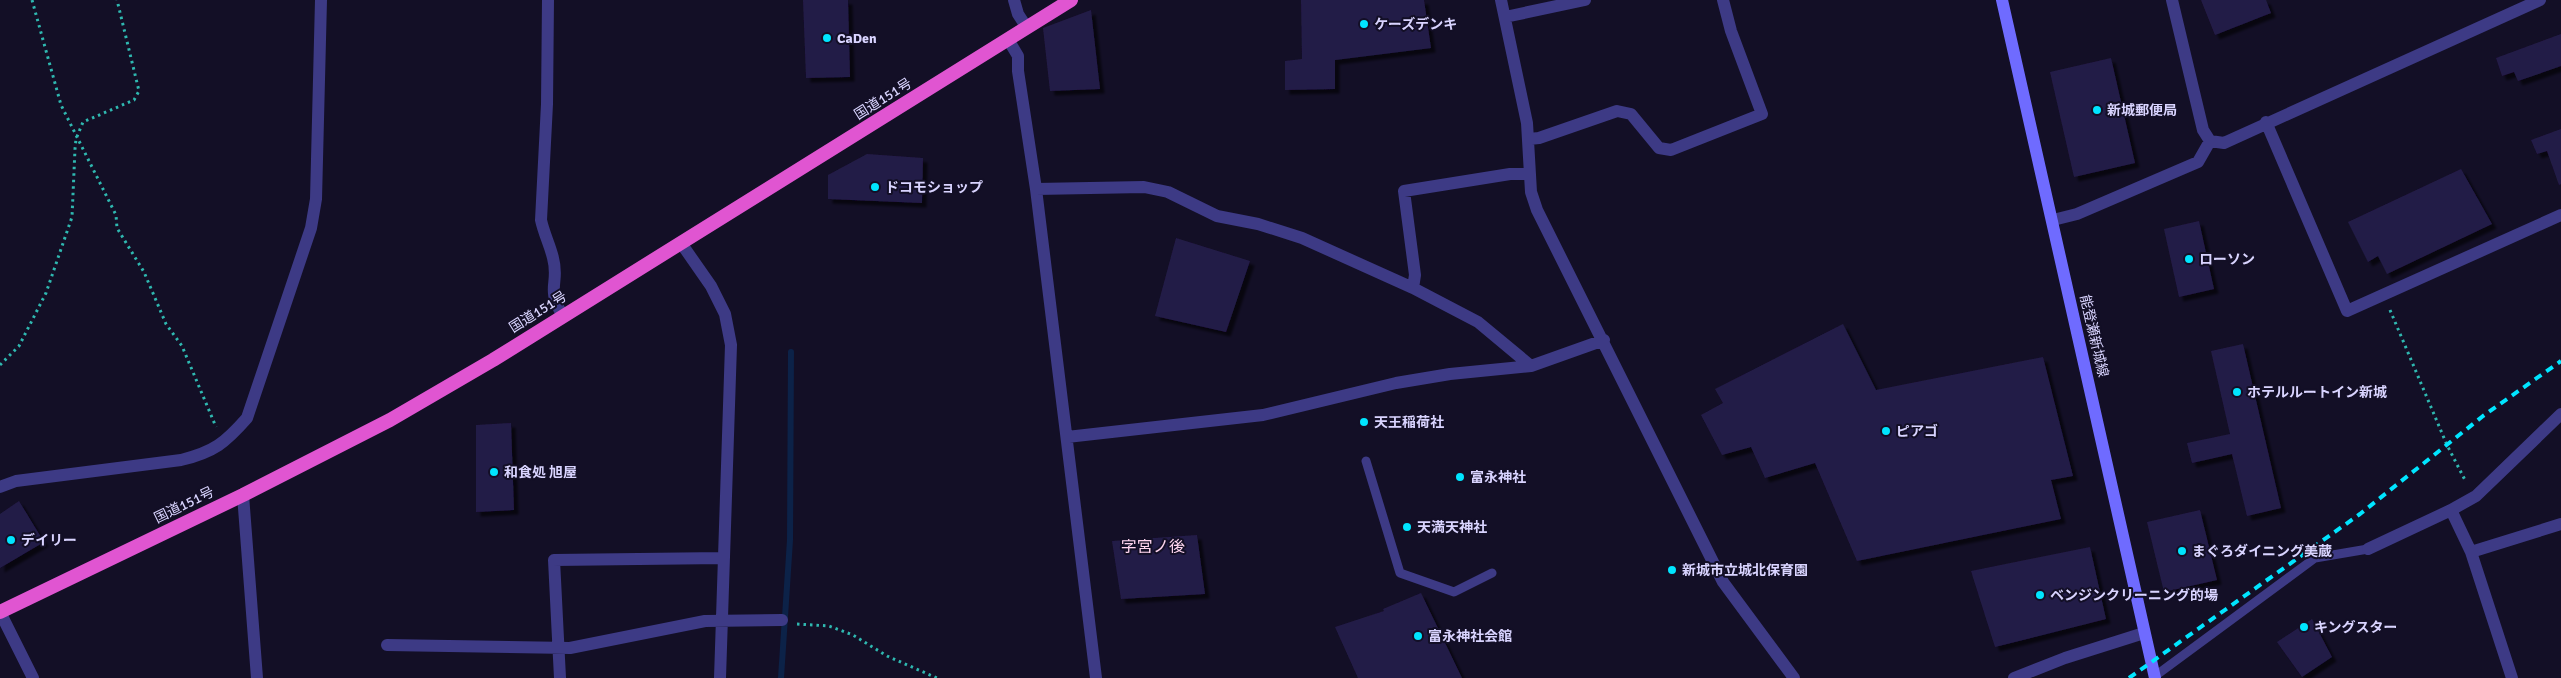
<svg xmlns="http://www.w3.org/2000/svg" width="2561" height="678" font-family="Signika,'Noto Sans JP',sans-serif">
	<defs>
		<filter id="shadow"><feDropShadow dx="4.5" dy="4.5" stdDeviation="1" flood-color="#0009"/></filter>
	</defs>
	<rect width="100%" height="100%" fill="#130f26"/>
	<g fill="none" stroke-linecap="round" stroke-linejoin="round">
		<path stroke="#0c2248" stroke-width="6" d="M781,678l9,-138 1,-188"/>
	</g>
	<path fill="#241b47" filter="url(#shadow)" d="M803,0h45l2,77 -44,1z
		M1301,0h123l7,48 -96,12v29l-50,1v-29l17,-2z
		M2201,0h65l5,13 -56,22z
		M1091,10l9,79 -50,2 -7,-63z
		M2561,34v32l-43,15 -4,-9 -12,4 -6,-18z
		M2111,58l24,105 -61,14 -24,-105z
		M2561,129v55l-2,1 -12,-34 -10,3 -6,-14z
		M867,154l56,4 -1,45 -94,-4v-24z
		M2461,169l31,55 -105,50 -9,-18 -10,6 -20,-40z
		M2199,221l15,68 -35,8 -15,-68z
		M1176,238l74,23 -24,71 -71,-16z
		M1843,324l33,66 167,-33 30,119 -22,4 10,39 -204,42 -42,-98 -50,15 -14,-31 -29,8 -21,-40 22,-12 -8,-14z
		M2243,344l38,164 -34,8 -15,-62 -40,9 -5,-20 43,-9 -19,-83z
		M511,423l3,87 -38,2v-87z
		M19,501l25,41 -44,26v-54z
		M2200,510l17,70 -53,12 -17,-70z
		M1197,535l8,59 -84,5 -9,-58z
		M2090,547l16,72 -111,28 -24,-76z
		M1421,593l41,85h-104l-23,-51 49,-16 -1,-2z
		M2312,619l20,38 -30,20 -25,-35z"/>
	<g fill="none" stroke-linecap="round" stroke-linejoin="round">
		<path stroke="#2fb8b0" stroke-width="3" stroke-dasharray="2.5 4" stroke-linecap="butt" d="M32,0l29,105 55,110 1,13 27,44 22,52 16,22 34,81
			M2390,310l57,135 19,37
			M0,365l19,-19 27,-53 26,-76 3,-68 1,-10 7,-17 51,-22 5,-9 -22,-91
			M797,624l32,2 24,9 34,21 50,22"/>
		<path stroke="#3d3a85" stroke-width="9" d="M1366,461l34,112 54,19 38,-19
			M2155,676l160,-118 53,-9"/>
		<path stroke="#3d3a85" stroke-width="12" d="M548,0l-1,104 -6,116c3,14 9,25 12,38 7,26 -8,29 10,58
			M1014,0l4,14 9,14
			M1501,0l26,123 4,69 6,18 186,372 71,96
			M2172,0l31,130 7,11 14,2 316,-143
			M1505,17l80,-17
			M1009,41l9,15v15l18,118 60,489
			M2266,122l81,189 214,-96
			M1529,139l10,-1 78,-27 14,3 28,34 12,2 91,-36 -31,-83 -8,-31
			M1036,189l108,-2 24,5 49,24 41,8 44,14 111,50 65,34 53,44 73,-26
			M2053,220l24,-6 121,-52 12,-21
			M681,243l30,43 14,28 6,31 -11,333
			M1413,288l2,-13 -11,-84 106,-17h20
			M1067,437l196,-22 133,-32 54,-9 81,-8
			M0,487l16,-6 165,-21c33,-8 44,-17 66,-42l64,-190 5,-29 5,-199
			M243,495l14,183
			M2368,549l83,-39
			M2471,552l90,-28
			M387,645l183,3 135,-27 77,-1
			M560,678l-6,-118 169,-2
			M2014,678l51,-20 79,-25
			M2512,678l-41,-126 -20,-42 25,-14 85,-82"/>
		<path stroke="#3d3a85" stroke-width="12" d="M0,612l33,66"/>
		<path stroke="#6f6bff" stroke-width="12" d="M2002,0l153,678"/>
		<path stroke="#e055d1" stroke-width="14" d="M0,612l243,-117 147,-75 103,-60 578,-360"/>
		<path stroke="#00e5ff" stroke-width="4" stroke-dasharray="8 6" stroke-linecap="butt" d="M2129,678l231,-164 123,-98 78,-55"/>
	</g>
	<g fill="#00e5ff" stroke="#130f26" stroke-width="2">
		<circle cx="1364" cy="24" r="5"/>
		<circle cx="827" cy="38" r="5"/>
		<circle cx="2097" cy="110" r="5"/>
		<circle cx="875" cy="187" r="5"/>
		<circle cx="2189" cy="259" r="5"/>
		<circle cx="2237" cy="392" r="5"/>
		<circle cx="1364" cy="422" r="5"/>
		<circle cx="1886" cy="431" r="5"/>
		<circle cx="494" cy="472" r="5"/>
		<circle cx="1460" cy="477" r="5"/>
		<circle cx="1407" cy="527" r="5"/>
		<circle cx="11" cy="540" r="5"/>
		<circle cx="2182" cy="551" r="5"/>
		<circle cx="1672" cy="570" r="5"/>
		<circle cx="2040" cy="595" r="5"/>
		<circle cx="2304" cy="627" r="5"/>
		<circle cx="1418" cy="636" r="5"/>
	</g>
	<g text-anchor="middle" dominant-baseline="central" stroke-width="4" stroke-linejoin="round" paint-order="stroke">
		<g font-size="14" font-weight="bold" fill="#d9d4ff" stroke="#130f26" text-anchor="start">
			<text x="1374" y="24">ケーズデンキ</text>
			<text x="837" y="38">CaDen</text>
			<text x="2107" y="110">新城郵便局</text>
			<text x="885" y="187">ドコモショップ</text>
			<text x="2199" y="259">ローソン</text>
			<text x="2247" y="392">ホテルルートイン新城</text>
			<text x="1374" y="422">天王稲荷社</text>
			<text x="1896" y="431">ピアゴ</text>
			<text x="504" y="472">和食処 旭屋</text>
			<text x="1470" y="477">富永神社</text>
			<text x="1417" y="527">天満天神社</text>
			<text x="21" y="540">デイリー</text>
			<text x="2192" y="551">まぐろダイニング美蔵</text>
			<text x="1682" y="570">新城市立城北保育園</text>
			<text x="2050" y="595">ベンジンクリーニング的場</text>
			<text x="2314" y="627">キングスター</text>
			<text x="1428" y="636">富永神社会館</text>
		</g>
		<g font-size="14" fill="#d9d4ff" stroke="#130f26">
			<text transform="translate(883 99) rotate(-32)">国道151号</text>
			<text transform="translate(538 312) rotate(-32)">国道151号</text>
			<text transform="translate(2094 336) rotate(77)">能登瀬新城線</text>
			<text transform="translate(184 505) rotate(-26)">国道151号</text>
		</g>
		<g font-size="16" fill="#ffd6f0" stroke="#130f26">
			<text x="1153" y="547">字宮ノ後</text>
		</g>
	</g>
</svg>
